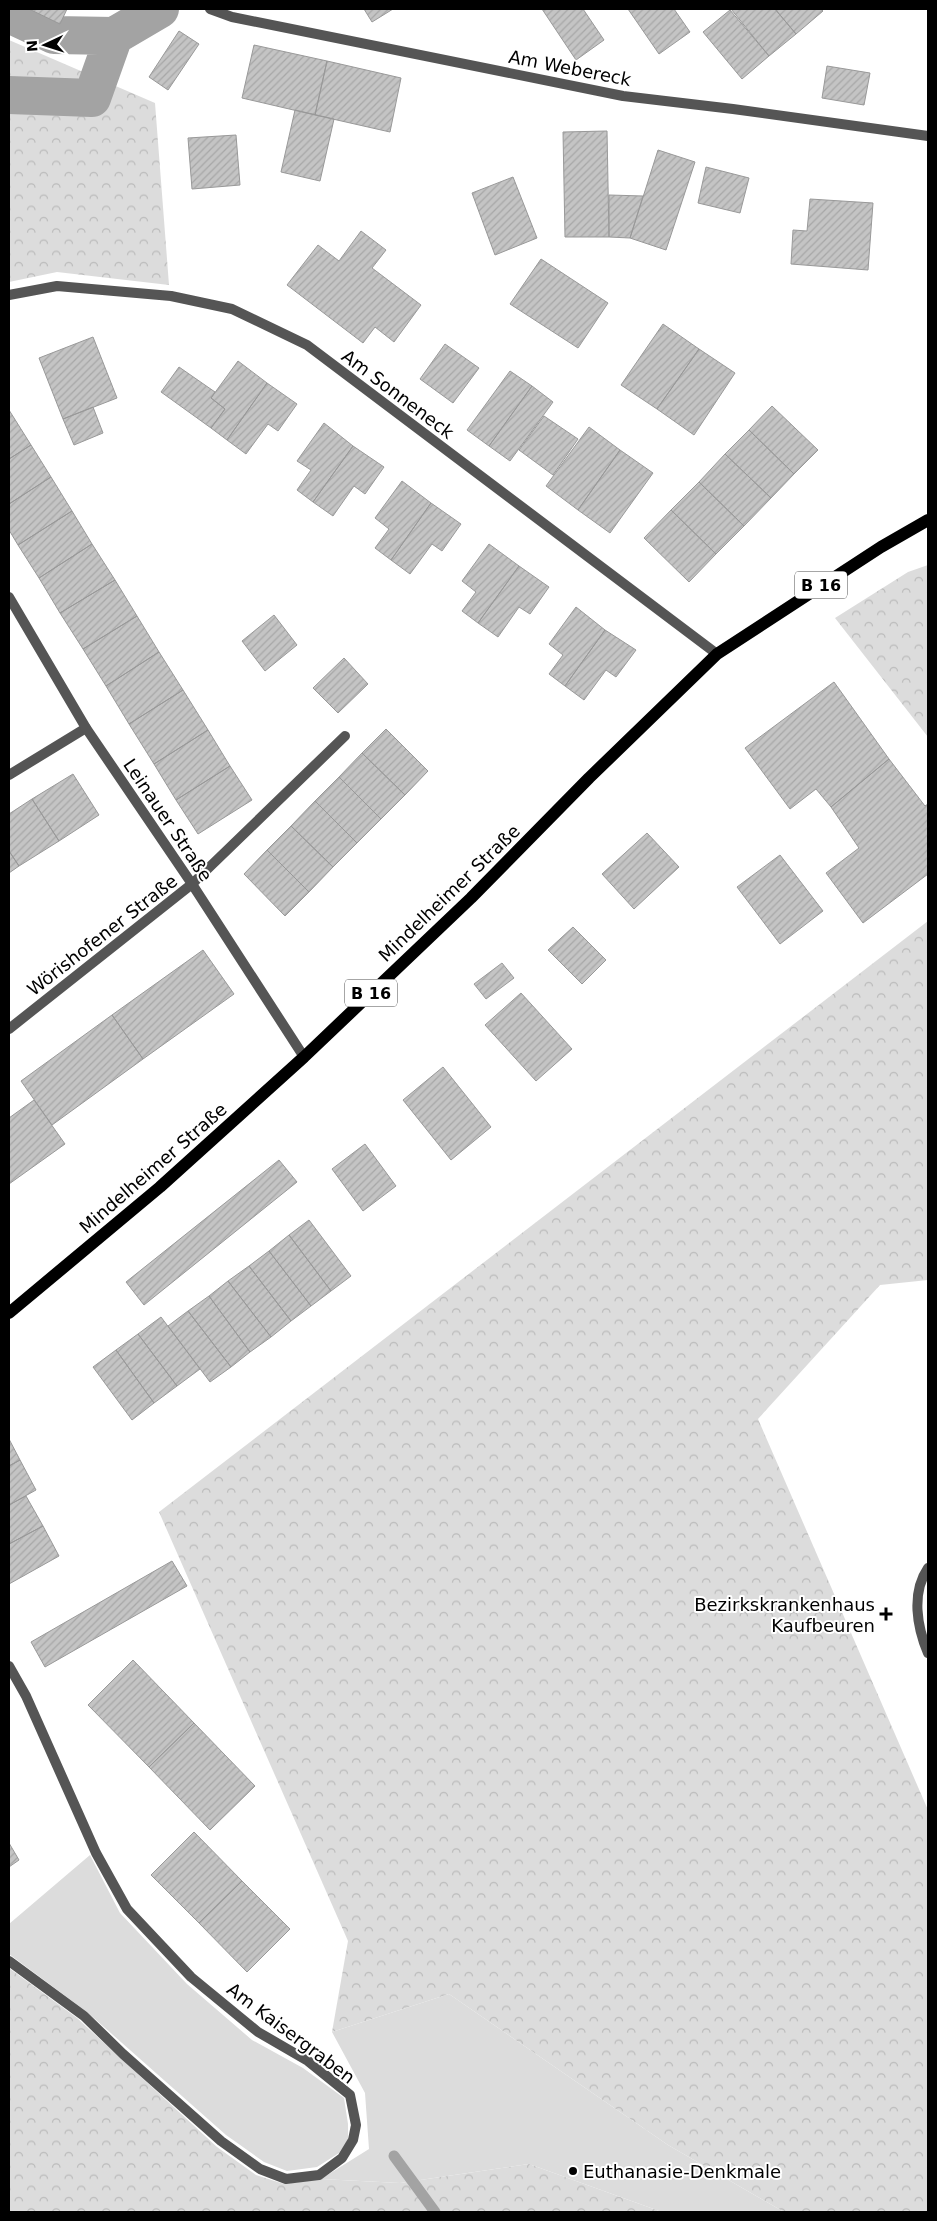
<svg xmlns="http://www.w3.org/2000/svg" width="937" height="2221" font-family="'DejaVu Sans',sans-serif">
	<defs>
		<pattern id="forest-crowns" width="20" height="18" patternUnits="userSpaceOnUse" patternTransform="scale(1.25)"><rect width="20" height="18" fill="#dcdcdc"/><path d="M2 6a3 3 0 1 1 6 0M12 15a3 3 0 1 1 6 0" fill="none" stroke="#bbb"/></pattern>
		<pattern id="building-hatch" width="6" height="6" patternUnits="userSpaceOnUse" patternTransform="scale(1.25)"><rect width="6" height="6" fill="#c4c4c4"/><path d="M-1 1l2-2M0 6l6-6M5 7l2-2" fill="none" stroke="#a7a7a7"/></pattern>
	</defs>
	<rect width="100%" height="100%" fill="#fff"/>
	<path fill="#dcdcdc" d="M90,1855l30,58 67,71 65,56 51,28 41,30 4,26v16l-9,13 -22,14 -30,4 -23,-9 -38,-27 -139,-123 -78,-58v-30z
		M449,1994l219,151 116,67h-122l-133,-48 -129,19 -79,-4 48,-30 -4,-56 -33,-61z"/>
	<path fill="url(#forest-crowns)" d="M9,40l146,63 14,182 -112,-13 -48,10z
		M928,565v172l-93,-119 73,-46z
		M928,921v359l-48,5 -122,134 170,391v402h-144l-116,-67 -219,-151 -117,38 16,-91 -189,-429z
		M9,1968l68,50 140,129 39,28 28,9 37,-5 79,4 129,-19 133,48h-653z"/>
	<g fill="none" stroke-linecap="round" stroke-linejoin="round">
		<path stroke="#a3a3a3" stroke-width="11" d="M394,2156l41,56"/>
		<path stroke="#a3a3a3" stroke-width="38" d="M9,14l45,21 60,1 46,-27
			M9,95l83,3 22,-62"/>
	</g>
	<path fill="url(#building-hatch)" stroke="#999" d="M29,9h38l-7,15z
		M364,9h29l-21,13z
		M542,9h41l21,31 -28,20z
		M628,9h46l16,23 -31,22z
		M731,9h44l21,25 -27,22z
		M775,9h46l2,2 -27,23z
		M730,10l39,46 -27,23 -39,-47z
		M179,31l20,13 -31,46 -19,-13z
		M254,45l73,16 -12,54 -73,-17z
		M327,61l74,17 -11,54 -75,-17z
		M827,66l43,7 -6,32 -42,-7z
		M295,110l39,9 -14,62 -39,-9z
		M607,131l2,106h-44l-2,-105z
		M236,135l4,50 -48,4 -4,-51z
		M658,150l37,12 -29,88 -36,-12z
		M706,167l43,11 -9,35 -42,-10z
		M513,177l24,61 -42,17 -23,-62z
		M609,195l34,1 -13,42 -21,-1z
		M810,199l63,4 -5,67 -77,-6 2,-34 14,1z
		M361,231l25,19 -14,18 49,37 -27,37 -19,-15 -12,16 -76,-58 31,-40 21,16z
		M541,259l67,44 -30,45 -68,-44z
		M663,324l36,25 -42,60 -36,-24z
		M93,337l24,61 -54,21 -24,-61z
		M445,344l34,24 -26,35 -33,-24z
		M699,349l36,24 -41,62 -37,-26z
		M238,361l29,22 -40,57 -16,-12 14,-19 -14,-11z
		M179,367l36,25 -4,6 14,11 -14,19 -50,-36z
		M510,371l22,15 -43,60 -22,-16z
		M267,383l30,21 -19,27 -10,-7 -22,30 -19,-14z
		M532,386l21,16 -43,59 -21,-15z
		M772,406l46,44 -24,24 -45,-44z
		M93,407l10,26 -29,12 -11,-26z
		M9,410l22,35 -22,14z
		M544,416l34,23 -25,36 -34,-25z
		M324,423l29,23 -40,56 -16,-12 14,-20 -14,-9z
		M589,427l31,23 -42,60 -32,-24z
		M749,430l45,44 -23,24 -46,-44z
		M31,445l20,32 -42,27v-45z
		M353,446l31,21 -19,27 -11,-8 -21,30 -20,-14z
		M620,450l33,23 -43,60 -32,-23z
		M725,454l46,44 -27,28 -45,-44z
		M51,477l21,34 -54,34 -9,-15v-26z
		M402,481l29,22 -40,57 -16,-12 14,-19 -14,-11z
		M699,482l45,44 -28,28 -45,-44z
		M431,503l30,21 -19,27 -10,-7 -22,30 -19,-14z
		M671,510l45,44 -27,28 -45,-44z
		M72,511l20,33 -53,34 -21,-33z
		M92,544l23,36 -55,33 -21,-35z
		M489,544l30,22 -41,57 -16,-12 14,-19 -14,-11z
		M519,566l30,21 -19,27 -11,-7 -21,30 -20,-14z
		M115,580l22,36 -54,33 -23,-36z
		M576,607l29,23 -40,56 -16,-12 14,-19 -14,-11z
		M274,615l23,30 -32,26 -23,-30z
		M137,616l22,36 -53,34 -23,-37z
		M605,630l31,20 -20,27 -10,-7 -22,30 -19,-14z
		M159,652l24,38 -54,34 -23,-38z
		M344,658l24,26 -30,29 -25,-25z
		M834,682l55,77 -58,48 -15,-18 -26,20 -45,-61z
		M183,690l25,40 -54,34 -25,-40z
		M386,729l42,42 -23,24 -43,-42z
		M208,730l22,36 -54,34 -22,-36z
		M362,753l43,42 -24,24 -42,-42z
		M889,759l36,47 3,-2v70l-65,49 -37,-50 33,-25 -28,-41z
		M230,766l22,34 -54,34 -22,-34z
		M73,774l26,41 -40,26 -27,-42z
		M339,777l42,42 -24,24 -42,-42z
		M32,799l27,42 -40,25 -10,-15v-37z
		M315,801l42,42 -24,24 -42,-41z
		M291,826l42,41 -24,25 -42,-42z
		M647,833l32,34 -45,42 -32,-35z
		M267,850l42,42 -24,24 -41,-42z
		M9,851l10,15 -10,7z
		M780,855l43,56 -43,33 -43,-57z
		M573,927l33,33 -24,24 -34,-34z
		M203,950l31,44 -91,65 -31,-44z
		M502,963l12,15 -28,21 -12,-15z
		M521,993l51,56 -36,32 -51,-56z
		M112,1015l31,44 -91,66 -31,-44z
		M443,1067l48,60 -40,33 -48,-60z
		M34,1100l31,44 -56,40v-66z
		M365,1144l31,42 -33,25 -31,-42z
		M279,1160l18,22 -153,123 -18,-23z
		M309,1220l42,56 -20,15 -42,-56z
		M289,1235l42,56 -20,15 -42,-55z
		M269,1251l42,55 -20,15 -42,-55z
		M249,1266l42,55 -20,16 -43,-56z
		M228,1281l43,56 -21,15 -41,-56z
		M209,1296l41,56 -19,15 -43,-56z
		M188,1311l43,56 -21,15 -42,-56z
		M161,1317l39,52 -23,17 -39,-52z
		M138,1334l39,52 -23,17 -38,-53z
		M116,1350l38,53 -22,17 -39,-53z
		M9,1439l11,21 -11,6z
		M20,1460l16,30 -27,15v-39z
		M26,1496l17,30 -34,18v-39z
		M43,1526l16,30 -50,28v-40z
		M172,1561l15,25 -142,81 -14,-25z
		M133,1660l61,63 -45,44 -61,-62z
		M194,1723l61,63 -45,44 -61,-63z
		M194,1832l48,49 -43,42 -48,-48z
		M9,1843l10,17 -10,7z
		M242,1881l48,48 -43,43 -48,-49z"/>
	<g fill="none" stroke-linecap="round" stroke-linejoin="round">
		<path stroke="#555" stroke-width="10" d="M9,775l77,-47
			M192,884l153,-148
			M928,1568c-17,25 -11,59 0,85"/>
		<path stroke="#555" stroke-width="10" d="M210,9l22,8 391,79 110,13 195,27
			M9,295l48,-9 114,10 61,13 75,36 410,309
			M9,597l77,131 106,156 112,173
			M9,1029l183,-145
			M9,1666l17,30 70,157 31,56 64,68 67,55 50,29 42,34 6,30 -3,15 -11,18 -23,17 -33,4 -26,-10 -39,-28 -98,-87 -39,-38 -75,-55"/>
		<path stroke="#000" stroke-width="12" d="M9,1313l151,-126 144,-130 167,-159 118,-120 128,-124 164,-107 47,-27"/>
	</g>
	<g fill="#000" stroke="#fff" stroke-width="2">
		<path d="M883.5 1606.5h5v5h5v5h-5v5h-5v-5h-5v-5h5z"/>
		<circle cx="573" cy="2171" r="5"/>
	</g>
	<g text-anchor="middle" dominant-baseline="central" stroke-width="4" stroke-linejoin="round" paint-order="stroke">
		<g fill="#fff" stroke="#4c4c4c" stroke-width="1">
			<rect x="795" y="571.5" width="52" height="27" rx="4"/>
			<rect x="345" y="979.5" width="52" height="27" rx="4"/>
		</g>
		<g font-size="16" font-weight="bold" fill="#000">
			<text x="821" y="585">B 16</text>
			<text x="371" y="993">B 16</text>
		</g>
		<g font-size="18" fill="#000" stroke="#fff">
			<text transform="translate(570 68) rotate(11)">Am Webereck</text>
			<text transform="translate(398 394) rotate(37)">Am Sonneneck</text>
			<text transform="translate(168 820) rotate(56)">Leinauer Straße</text>
			<text transform="translate(449 893) rotate(-44)">Mindelheimer Straße</text>
			<text transform="translate(102 935) rotate(-38)">Wörishofener Straße</text>
			<text transform="translate(153 1168) rotate(-41)">Mindelheimer Straße</text>
			<text transform="translate(291 2033) rotate(37)">Am Kaisergraben</text>
		</g>
		<g font-size="18" fill="#000" stroke="#fff" text-anchor="end">
			<text x="875" y="1604">Bezirkskrankenhaus<tspan x="875" dy="21">Kaufbeuren</tspan></text>
			<text x="583" y="2171" text-anchor="start">Euthanasie-Denkmale</text>
		</g>
	</g>
	<rect width="937" height="2221" fill="none" stroke="#000000" stroke-width="20"/>
	<g transform="translate(45 45) rotate(266)" stroke="#ffffff" stroke-width="4" paint-order="stroke">
	<path d="M0-4L9 19L0 12L-9 19Z" fill="#000000"/>
	<text y="-8" font-size="14" font-weight="bold" text-anchor="middle" fill="#000000">N</text>
	</g>
</svg>
